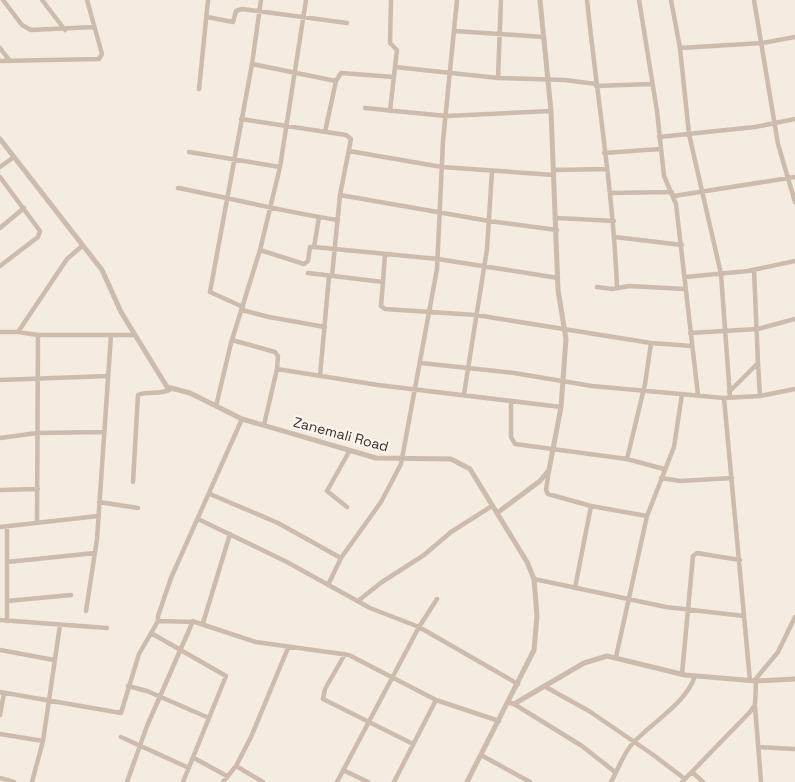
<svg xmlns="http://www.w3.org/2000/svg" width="795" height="782" font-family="'Space Grotesk',sans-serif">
	<rect width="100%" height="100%" fill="#f4ebe1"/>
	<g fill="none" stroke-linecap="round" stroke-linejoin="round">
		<path stroke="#cdbbac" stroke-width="4.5" d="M3,0l19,25 9,5 63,-3
			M42,0l23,30
			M391,0l-1,43 7,7 -2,17
			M587,0c10,96 26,191 30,287
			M639,0l18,111 7,65 12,28 22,191
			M671,0l9,48 9,86 32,140 9,123
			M754,0l24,144 17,58
			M207,17l26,5 3,-11 6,-2 105,14
			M455,31l89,6
			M0,48l10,13
			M680,48l82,-5 33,-6
			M0,61l99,-2 3,-5 -15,-54
			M252,64l84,17
			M498,78l3,-78
			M596,86l55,-2
			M199,89l9,-89
			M365,108l81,8 105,-5
			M390,111l5,-44 103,11 67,2 31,4
			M241,119l105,16 5,4 -11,56 -8,81
			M325,132l11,-51 5,-8 53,4
			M659,137l96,-10 40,-8
			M349,151l93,16 112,8
			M189,152l91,15
			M604,153l56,-4
			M0,167l14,-10
			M554,170l53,-1
			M0,177l40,54 -2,6 -38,29
			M178,188c53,10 106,24 160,32
			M610,193l62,-1
			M340,195l149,26 68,9
			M674,196l121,-19
			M557,218l57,3
			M0,228l24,-20
			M615,237l67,8
			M314,247l5,-30
			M260,250l44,14 4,-3 2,-14h4l124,12 120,19
			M308,273l75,9 -2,24 4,3 91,6 175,28 41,3
			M685,277l63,-6 47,-10
			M383,282l2,-28
			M597,287l15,2 17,-3 56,3
			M243,307l-33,-15 42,-228 9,-64
			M242,310l27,7 56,10
			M0,332h18l49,-73 15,-13
			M18,332l20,3h96
			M690,333l68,-4 37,-10
			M232,340l43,12 3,4 -1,13
			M421,363l93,10 78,13 132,12 36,-2 35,-7
			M758,363l2,33
			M320,376l9,-100
			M0,380l108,-4
			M729,392l29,-29 -4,-93
			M464,394l23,-145 5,-78
			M724,398l26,283
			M511,401v36l4,7 112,15 37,10
			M216,406l15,-63 29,-93 20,-83 26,-167
			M264,425l13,-56 101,16 183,22
			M0,438l37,-5 67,-1
			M627,459l18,-75 6,-41
			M549,470l-3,20 2,4 43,12 56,10
			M661,478l19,3 52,-3
			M133,482l5,-87c11,-5 22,1 33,-6
			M0,490l38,-1
			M210,494l68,29 63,35
			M99,502l39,6
			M347,507l-20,-16 23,-41
			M198,519l89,43 83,46 49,19 99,57
			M37,522l1,-187
			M0,527l98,-11
			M7,562l88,-9
			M534,579l132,28 78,9
			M328,585l13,-27 40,-56 20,-38 36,-195 6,-128 14,-141
			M575,588l16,-82
			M7,601l64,-6
			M358,601l24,-19 42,-27 27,-23 41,-26
			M86,611l11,-72 14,-204
			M0,620l107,8
			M7,621v-94
			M158,621l37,1 61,20 93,13 87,45 63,21
			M203,623l27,-89
			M151,633l75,43 -43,106
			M0,650l54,10
			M345,654l-20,35 -2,10 90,45
			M616,657l31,-141 27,-69 8,-53
			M682,674l11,-118 4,-3 43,7
			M754,681l24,-29 17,-35
			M128,686l19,5 62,27
			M544,686l45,25 63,43 33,25
			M0,692l121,21 18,-59 19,-33v-5l13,-38 71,-159
			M514,704l68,42 33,26
			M755,706l6,76
			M0,715l4,-22
			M0,734l43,7
			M121,737l68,31
			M758,747l37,2
			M481,755l49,27
			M194,758l33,18
			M236,766l27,16
			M343,770l25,12
			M692,772l11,10
			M0,778l14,4
			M32,782l11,-41 17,-116
			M127,782l20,-56 46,-105
			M223,782l13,-16 15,-29 37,-89
			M337,782l82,-155 18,-28
			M394,782l42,-82
			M611,782c8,-14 12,-29 23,-40 20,-21 52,-39 61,-66
			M682,782l68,-70 5,-7 1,-24"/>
		<path stroke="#cdbbac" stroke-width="5" d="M0,139l102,131 19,42 46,75 23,6 52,26 134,39 75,1 19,10 57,93 7,17 3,37 -3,34 -67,132
			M497,513l43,-32 9,-11 12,-63 5,-68 -8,-49 -7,-179 -11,-111
			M508,702l6,2 70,-41 23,-7 78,19 71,6 39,-2"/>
	</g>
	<g text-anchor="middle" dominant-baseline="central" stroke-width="4.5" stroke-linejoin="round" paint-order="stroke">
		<g font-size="14" fill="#3b302b" stroke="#fbf5ee">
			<text transform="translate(341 434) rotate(15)">Zanemali Road</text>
		</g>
	</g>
</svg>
